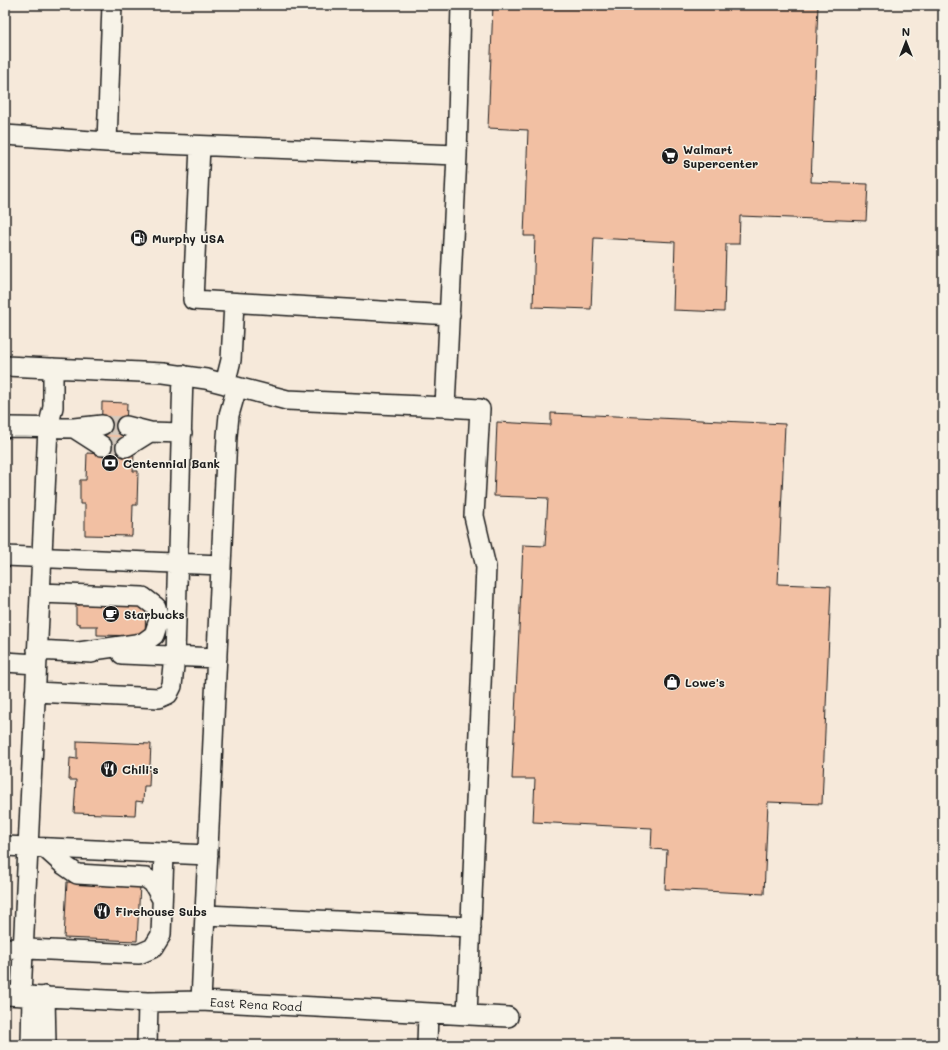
<svg xmlns="http://www.w3.org/2000/svg" width="948" height="1050" font-family="Mali,sans-serif">
	<rect width="100%" height="100%" fill="#f6e9da"/>
	<filter id="ink" filterUnits="userSpaceOnUse"><feTurbulence type="fractalNoise" baseFrequency=".025" numOctaves="2"/><feDisplacementMap in="SourceGraphic" scale="8" xChannelSelector="R" yChannelSelector="G"/><feConvolveMatrix kernelMatrix="1 2 1 2 8 2 1 2 1" color-interpolation-filters="sRGB"/></filter>
	<g filter="url(#ink)">
		<path fill="#f2c0a3" stroke="#1c1c1c" d="M493,5h325l-7,177 57,2 -2,37 -126,-5 -1,28h-13l-2,68 -51,-2 2,-68 -81,-4 -3,71 -58,-2 2,-71h-11l4,-106 -40,-2z
			M102,402l25,1 -2,51h9l-1,17h5l-1,34h-4l-1,31 -47,-1v-31h-5v-24h6l1,-27 14,1z
			M551,413l234,11 -7,160 53,2 -9,218 -54,-2 -4,92 -99,-5 2,-39 -16,-1 1,-21 -119,-6 2,-43h-23l11,-234 22,1 3,-48 -54,-2 3,-74 54,3z
			M80,603l66,2 -1,31 -48,-1v-9h-17v-2l-4,-1v-18h4z
			M77,741l74,3 -2,42h-5l-1,16 -7,-1 -1,14 -61,-2 2,-33h-7l1,-22 7,1z
			M67,882l73,3 -3,56 -73,-3z"/>
		<g fill="none" stroke-linecap="round" stroke-linejoin="round">
			<path stroke="#d5cabe" stroke-width="19" stroke-dasharray="19 10" stroke-linecap="butt" d="M102,425l24,1
				M102,446l24,1"/>
			<g stroke="#1c1c1c" stroke-width="22">
				<path id="minor" d="M5,135l102,7 350,13 -12,252 35,2 -6,107 12,51 -19,448
					M107,142l5,-137
					M200,146l-7,154 257,15
					M457,155l4,-150
					M5,366l159,7 42,6 81,21 158,7
					M225,384l6,-24 3,-57
					M126,426l24,6 32,1
					M5,428l5,-1 64,1 28,-3
					M74,428l28,18
					M126,447l24,-15
					M5,556l216,9
					M40,593l103,4 13,10 3,13 -5,15 -11,8 -64,9
					M37,650l55,3
					M122,654l95,4
					M5,662l31,2
					M35,692l124,6 9,-4 4,-8 3,-30 8,-281
					M5,846l203,9
					M45,848l19,17 13,9 69,4 7,5 9,16
					M206,915l265,12
					M5,948l134,6 14,-6 8,-13 3,-81
					M5,995l143,7 53,-1 307,16
					M21,995l27,-567 5,-21v-39
					M45,996l1,49
					M201,1001l26,-565 2,-21 8,-28
					M31,1045l1,-49
					M147,1045l1,-43
					M427,1045l1,-32"/>
			</g>
			<use href="#minor" stroke="#f7f3e8" stroke-width="19"/>
		</g>
	</g>
	<defs>
		<g id="supermarket-disc" transform="scale(0.9)"><circle r="9.5" fill="#1c1c1c" stroke="#f7f3e8"/><path d="M-6-5.5h2.5l.6 2H6L4.5 2H-2.5L-4.4-4H-6ZM-1.5 3.2a1.3 1.3 0 1 0 .1 0ZM3 3.2a1.3 1.3 0 1 0 .1 0Z" fill="#fff"/></g>
		<g id="fuel-disc" transform="scale(0.9)"><circle r="9.5" fill="#1c1c1c" stroke="#f7f3e8"/><path d="M-5.5-6h7V0h2V4h1.3V-2.5L3-4.5l.8-.8L6-3V5H2.5V1h-1V6h-7ZM-4.2-4.7v3.2H.2V-4.7Z" fill="#fff"/></g>
		<g id="bank-disc" transform="scale(0.9)"><circle r="9.5" fill="#1c1c1c" stroke="#f7f3e8"/><path d="M-6-4H6V4H-6ZM0-2.3a2.3 2.3 0 1 0 0 4.6a2.3 2.3 0 1 0 0-4.6Z" fill="#fff"/></g>
		<g id="cafe-disc" transform="scale(0.9)"><circle r="9.5" fill="#1c1c1c" stroke="#f7f3e8"/><path d="M-5.5-4.5H6V0H3Q3 3.5 0 3.5H-2.5Q-5.5 3.5-5.5 0ZM3-3.2v2h1.7v-2ZM-6 4.5H4V6H-6Z" fill="#fff"/></g>
		<g id="shop-disc" transform="scale(0.9)"><circle r="9.5" fill="#1c1c1c" stroke="#f7f3e8"/><path d="M-5-2.5h2.3a2.7 3.5 0 0 1 5.4 0H5L5.5 6h-11ZM-1.5-2.5h3a1.5 2.3 0 0 0-3 0Z" fill="#fff"/></g>
		<g id="restaurant-disc" transform="scale(0.9)"><circle r="9.5" fill="#1c1c1c" stroke="#f7f3e8"/><path d="M-5-6h1v4h1v-4h1v4h1v-4h1v5L-1.5 .5V6h-2V.5L-5-1ZM5-6V6H3V1.5H1.5Q1.5-4 5-6Z" fill="#fff"/></g>
	</defs>
	<g fill-rule="evenodd">
		<use href="#supermarket-disc" x="670" y="156"/>
		<use href="#fuel-disc" x="139" y="238"/>
		<use href="#bank-disc" x="110" y="463"/>
		<use href="#cafe-disc" x="111" y="614"/>
		<use href="#shop-disc" x="672" y="682"/>
		<use href="#restaurant-disc" x="109" y="769"/>
		<use href="#restaurant-disc" x="102" y="911"/>
	</g>
	<g text-anchor="middle" dominant-baseline="central" stroke-width="3" stroke-linejoin="round" paint-order="stroke">
		<g font-size="12" font-weight="bold" fill="#1c1c1c" stroke="#f7f3e8" text-anchor="start">
			<text x="683" y="149">Walmart<tspan x="683" dy="14">Supercenter</tspan></text>
			<text x="152" y="238">Murphy USA</text>
			<text x="123" y="463">Centennial Bank</text>
			<text x="124" y="614">Starbucks</text>
			<text x="685" y="682">Lowe's</text>
			<text x="122" y="769">Chili's</text>
			<text x="115" y="911">Firehouse Subs</text>
		</g>
		<g font-size="12" fill="#1c1c1c" stroke="#f7f3e8">
			<text transform="translate(256 1004) rotate(3)">East Rena Road</text>
		</g>
	</g>
	<rect width="948" height="1050" fill="none" stroke="#f7f3e8" stroke-width="20"/>
	<rect x="10" y="10" width="928" height="1030" fill="none" stroke="#1c1c1c" stroke-width="1.5" filter="url(#ink)"/>
	<g transform="translate(906 42)" stroke="#f7f3e8" stroke-width="3" paint-order="stroke">
	<path d="M0-3L7 15L0 10L-7 15Z" fill="#1c1c1c"/>
	<text y="-6" font-size="11" font-weight="bold" text-anchor="middle" fill="#1c1c1c">N</text>
	</g>
</svg>
